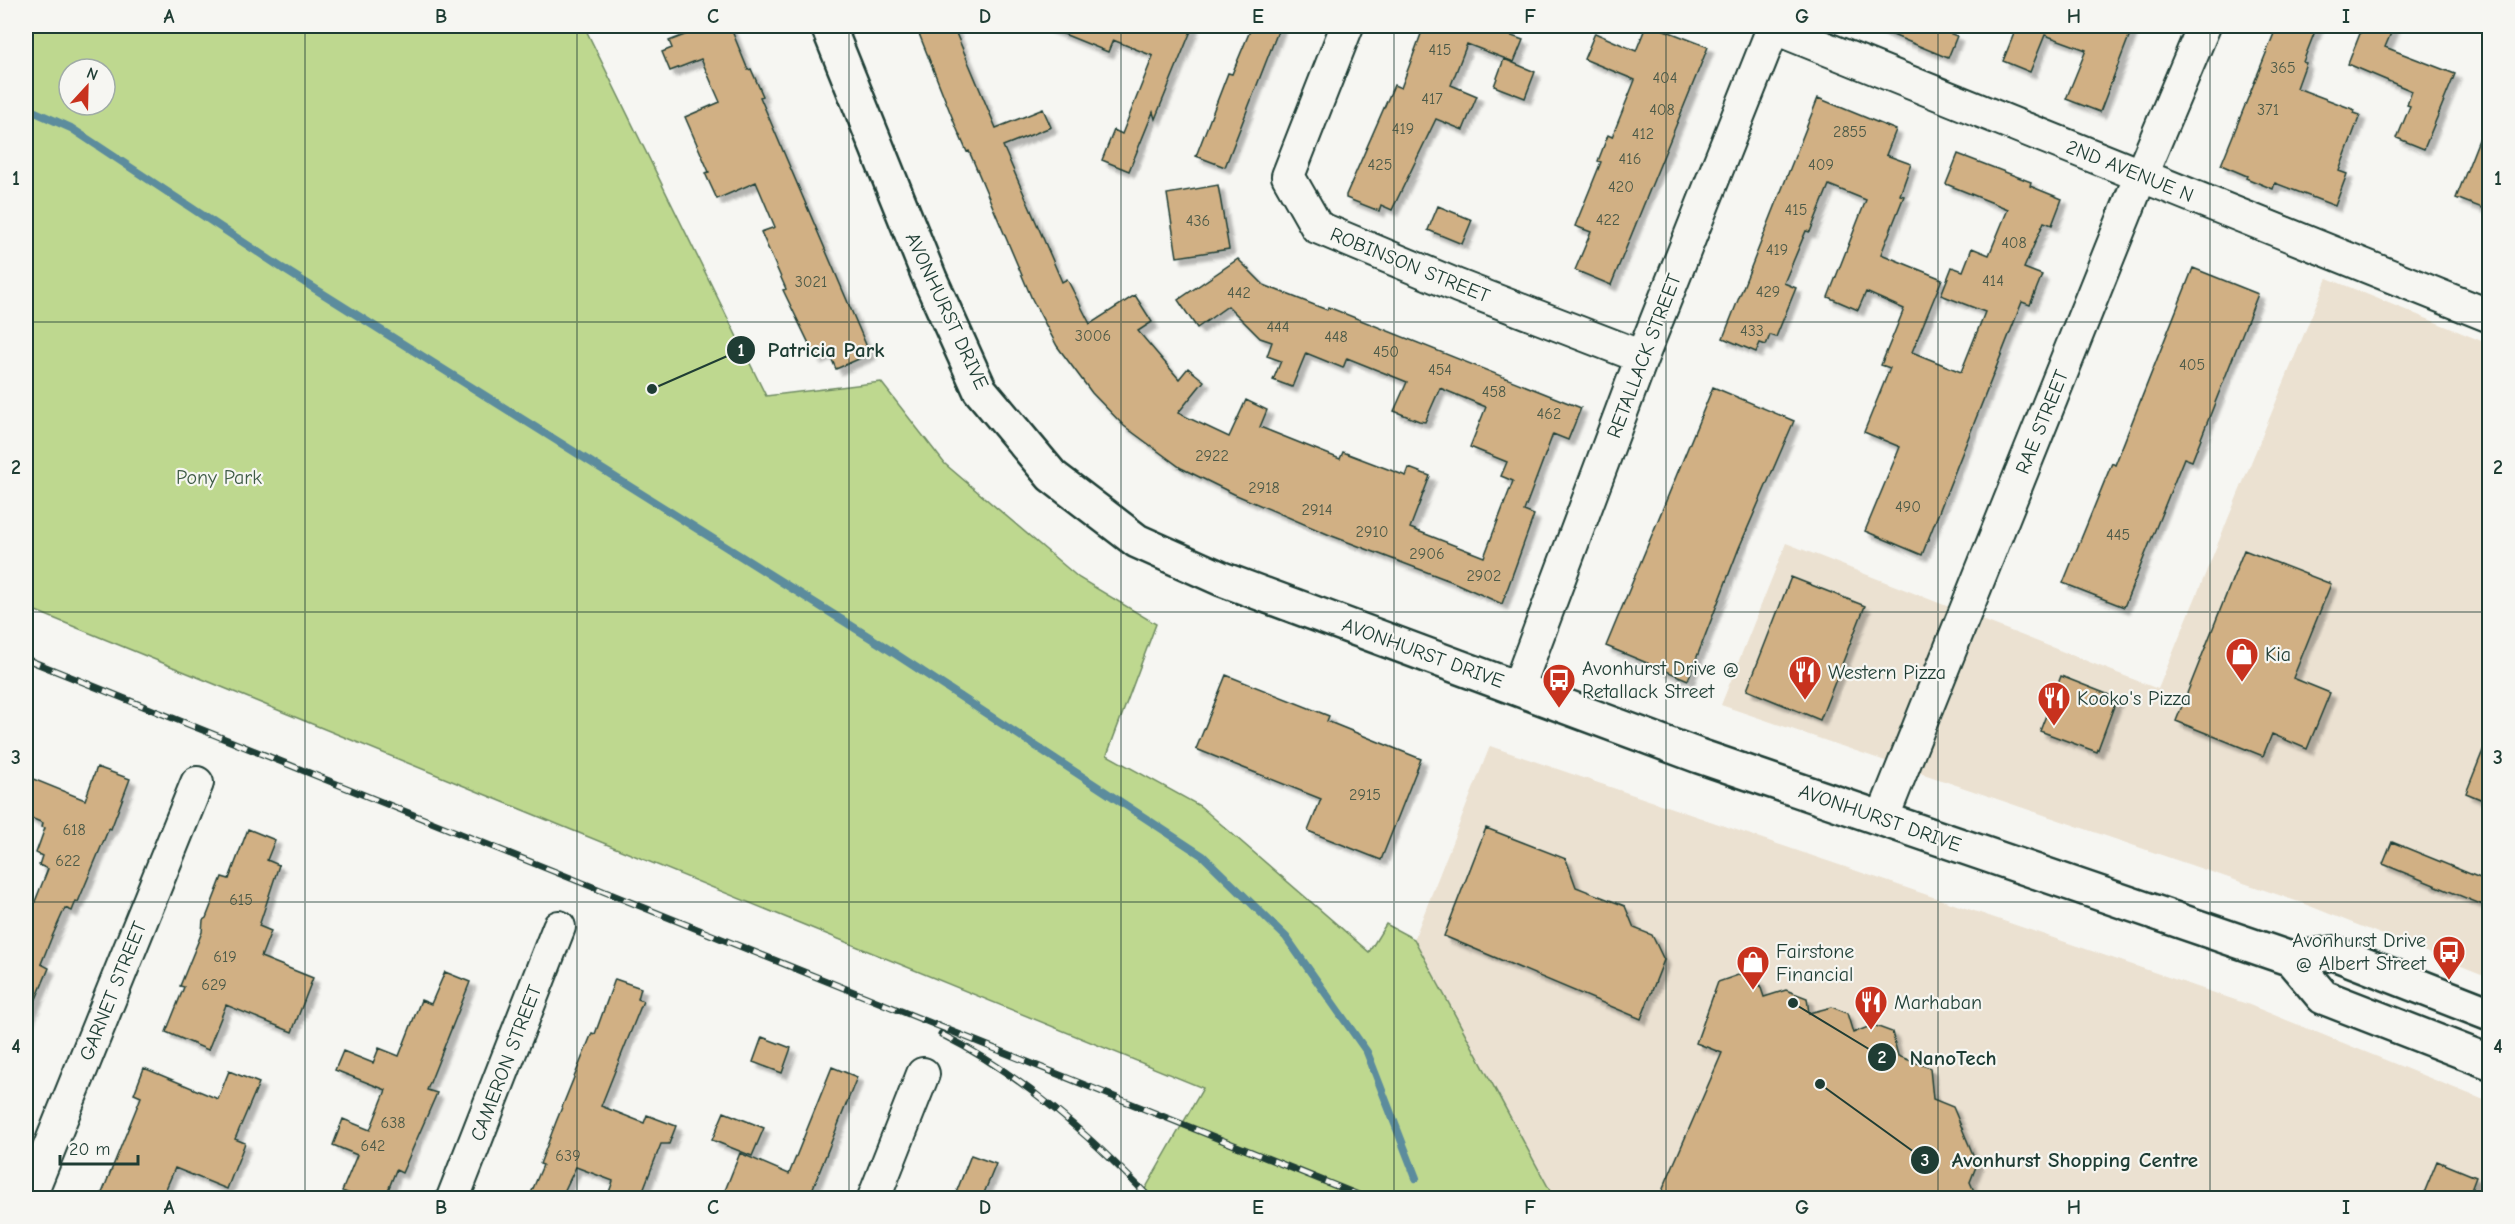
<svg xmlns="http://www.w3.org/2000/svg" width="2515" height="1224" font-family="'Comic Neue',sans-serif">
	<defs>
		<filter id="shadow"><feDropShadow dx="5.5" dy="5.5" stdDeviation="1.5" flood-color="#0004"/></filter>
	</defs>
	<rect width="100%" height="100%" fill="#f6f6f2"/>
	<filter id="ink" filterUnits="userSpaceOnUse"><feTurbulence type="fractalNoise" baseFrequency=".0167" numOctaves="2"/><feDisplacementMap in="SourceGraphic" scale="12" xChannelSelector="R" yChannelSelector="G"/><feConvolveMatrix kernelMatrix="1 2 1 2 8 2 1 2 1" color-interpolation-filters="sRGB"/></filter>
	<g filter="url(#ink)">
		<path fill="#ebe1d1" d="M2327,278l162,66v633l-187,-74 -581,-198 65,-162 372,146z
			M1490,746l757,258 242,98v96h-935l-140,-259z"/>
		<path fill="#bed88f" stroke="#6e8a62" stroke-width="1.5" fill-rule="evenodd" d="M26,26h558l182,370 115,-14 64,82 134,114 77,46 -49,131 93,51 169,146 17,-28 28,15 140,259h-414l63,-110 -1177,-481zM69,69h36v36h-36z"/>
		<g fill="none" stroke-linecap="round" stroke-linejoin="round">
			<path stroke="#5b8c9d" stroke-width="8" d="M26,108l45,20 211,140 600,377 321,211 83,81 81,115 49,126"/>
		</g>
		<path fill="#d1b084" stroke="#1f3d34" stroke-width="1.5" filter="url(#shadow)" d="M708,26h22l18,44 3,-1 12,27 -3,1 110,257 -34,15 -7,-16 -13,5 -33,-68 3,-1 -25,-57 14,-5 -19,-45 -39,17 -12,-26 4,-1 -24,-55 35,-15 -19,-43 -31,12 -8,-19 10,-4 -3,-7z
			M916,26h37l43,102 47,-19 8,18 -48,19 50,115 9,21 5,-3 23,45 45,-29 17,27 -14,9 41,48 9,-11 16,13 -26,32 51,24 17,-37 21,10 -7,17 80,32 3,-7 63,24 3,-8 21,8 -20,52 74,29 29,-76 -12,-5 6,-14 -37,-15 16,-40 -46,-19 -15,34 -6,-1 -25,-10 13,-29 -60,-24 -4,10 -37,-15 -14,34 -19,-7 8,-19 -14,-5 5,-14 -12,-4 -32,-32 -31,22 -19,-28 60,-41 26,26 63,25 1,-3 253,101 -13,32 -15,-6 -29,77 10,4 -32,89 -49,-22 -121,-46 -98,-42 -53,-26 -57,-42 -32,-33 -35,-47 -25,-47 -63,-148 -2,1 -11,-25z
			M1044,26h149l-38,93 -2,-7 -24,59 -27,-11 12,-30 8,4 31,-78 -40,-16 -5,12z
			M1252,26h28l-55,141 -29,-11 32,-83 4,1z
			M1424,26h60l39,14 -9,22 -47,-18 -16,41 26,11 -14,34 -27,-11 -44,91 -11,-5 -2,6 -33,-13v-3l48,-110 7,3z
			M1646,26h8l54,21 -97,238 -36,-15 16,-38 -16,-6 26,-64 -3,-1 10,-26 4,2 23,-57 -51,-21 11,-26 41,18z
			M1871,26h59l27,10 -9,22z
			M2017,26h116l-33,86 -34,-13 20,-49 -41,-15 -15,37 -27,-11z
			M2277,26h40l-14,36 3,1 -9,25 58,22 -1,3 6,2 -21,56 8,3 -12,32 -60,-23 -2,6 -5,-2 -22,-9 1,-2 -26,-11z
			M2363,26h31l-9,21 70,27 -31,75 -27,-11 13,-32 -3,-1 5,-14 -64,-27z
			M1504,59l31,13 -10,26 -31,-12z
			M1818,98l78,32 -10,25 25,9 -11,31 4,1 -23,58 61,25 -30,73 49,20 24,-60 -44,-17 11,-28 11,4 9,-23 17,7 19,-46 -62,-25 12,-30 73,28 -1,4 32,13 -10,26 -8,-3 -20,46 18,7 -12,30 -8,-3 -100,253 -57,-24 35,-84 -36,-15 26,-64 -9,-3 23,-56 -38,-17 -8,18 -30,-13 38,-97 -37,-15 -19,47 -4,-1 -22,52 12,5 -20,49 -6,-2 -4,10 -6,-2 -4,9 -33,-14z
			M2489,114h1v97l-34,-13z
			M1218,185l11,64 -52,8 -10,-63z
			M1438,206l34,14 -10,24 -34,-14z
			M2193,268l65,26 -66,167 -8,-3 -60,149 -61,-24 49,-120 3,2z
			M1713,387l81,34 -55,127 -51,132 -82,-34z
			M2244,550l87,34 -38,94 37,15 -23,56 -35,-15 -9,22 -87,-35z
			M1791,577l74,29 -45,114 -73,-30z
			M1226,675l103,41 -2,5 94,38 -40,101 -73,-29 13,-32 -125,-50z
			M2061,676l56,22 -20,54 -57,-21z
			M2488,738h2v65l-24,-10z
			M97,767l33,12 -19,50 -2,-1 -31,74 -2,-1 -4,10 -7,-3 -14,31 -10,25 8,4 -23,55v-99l22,-55 -9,-4 3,-9 -6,-3 9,-25 -3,-1 1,-4 -17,-7v-40l59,24z
			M1486,828l80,31 10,28 49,19 9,22 18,7 12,25 -23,59 -197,-83z
			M248,829l27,11 -8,20 12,5 -20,61 12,5 -10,26 52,21 -21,54 -66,-27 -18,45 -42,-18 18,-45 -4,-1 22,-54 1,-12 3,-2 16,-41 7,2z
			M2392,842l98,40v26l-107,-44z
			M445,972l25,10 -43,108 10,3 -35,80 -6,-3 -11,28h-24l-19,-7 15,-36 -24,-10 10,-26 27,11 16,-40 -51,-20 8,-19 30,12 6,-15 20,8 22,-56 10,4z
			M1741,974l17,5 6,18 22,-7 21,8 2,15 23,-6 15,6 6,20 20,-8 19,7 6,24 32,12 3,31 20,8 24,57 -7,18 7,16h-318l63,-145 -26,-10 22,-61z
			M615,979l26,9 -3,11 5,2 -42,105 43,17 3,-8 29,11 -7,18h-8l-21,54h-33l6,-17 -37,-14 -15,31h-32l14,-33 -3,-1 16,-42 36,-89 3,1z
			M762,1037l29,11 -9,25 -29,-11z
			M832,1067l25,10 -48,121h-87l18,-45 49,21z
			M144,1068l74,31 11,-28 30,12 -24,56 10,4 -18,46 -52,-21 -13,30h-62l41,-101 -7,-3z
			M724,1112l40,16 -12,28 -40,-16z
			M971,1155l25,9 -14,34h-28z
			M2437,1161l39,16 -8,21h-46z"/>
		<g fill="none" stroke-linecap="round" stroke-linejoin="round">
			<g stroke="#1f3d34" stroke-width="36">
				<path id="minor" d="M1347,26l-59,150 29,51 141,59 184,71
					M1770,26l720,290
					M1518,688l124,-331 132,-331
					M1882,819l259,-644 63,-149
					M29,1198l168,-415
					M453,1198l106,-271
					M874,1198l49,-124"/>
			</g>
			<g stroke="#1f3d34" stroke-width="38">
				<path id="tertiary" d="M828,26l102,253 50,111 72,86 85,65 85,38 477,177 592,203 43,-6 156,61
					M2291,959l32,38 167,65"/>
			</g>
			<use href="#minor" stroke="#f6f6f2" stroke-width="32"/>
			<use href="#tertiary" stroke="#f6f6f2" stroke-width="33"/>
			<g stroke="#1f3d34" stroke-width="7">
				<path id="rail" d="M26,659l1340,539
					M941,1034c80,40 148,101 209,164"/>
			</g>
			<use href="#rail" stroke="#f6f6f2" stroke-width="4.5" stroke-dasharray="14" stroke-linecap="butt"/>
		</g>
	</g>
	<path fill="none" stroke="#1f3d34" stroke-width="1.5" stroke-opacity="0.55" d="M305,26v1172M577,26v1172M849,26v1172M1121,26v1172M1394,26v1172M1666,26v1172M1938,26v1172M2210,26v1172M26,322h2464M26,612h2464M26,902h2464"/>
	<defs>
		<g id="shop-pin" transform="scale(1.725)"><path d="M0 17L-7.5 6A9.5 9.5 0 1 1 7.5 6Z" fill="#c8321e" stroke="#f6f6f2"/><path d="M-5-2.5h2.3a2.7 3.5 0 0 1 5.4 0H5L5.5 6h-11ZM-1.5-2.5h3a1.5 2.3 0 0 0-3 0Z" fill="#fff"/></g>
		<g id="restaurant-pin" transform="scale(1.725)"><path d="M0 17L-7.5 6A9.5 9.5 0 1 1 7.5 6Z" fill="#c8321e" stroke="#f6f6f2"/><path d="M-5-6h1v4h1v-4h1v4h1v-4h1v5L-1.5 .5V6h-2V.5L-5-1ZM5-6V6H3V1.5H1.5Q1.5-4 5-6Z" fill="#fff"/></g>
		<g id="bus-pin" transform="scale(1.725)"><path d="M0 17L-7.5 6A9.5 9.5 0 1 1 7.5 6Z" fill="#c8321e" stroke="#f6f6f2"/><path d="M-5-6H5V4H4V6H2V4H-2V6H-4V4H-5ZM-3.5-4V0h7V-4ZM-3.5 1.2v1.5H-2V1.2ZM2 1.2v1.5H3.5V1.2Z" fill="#fff"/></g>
	</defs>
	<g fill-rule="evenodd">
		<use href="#shop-pin" x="2242" y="654"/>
		<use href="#restaurant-pin" x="1805" y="672"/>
		<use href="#bus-pin" x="1559" y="680"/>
		<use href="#restaurant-pin" x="2054" y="698"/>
		<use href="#bus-pin" x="2449" y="952"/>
		<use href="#shop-pin" x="1753" y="962"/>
		<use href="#restaurant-pin" x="1871" y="1002"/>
	</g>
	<g text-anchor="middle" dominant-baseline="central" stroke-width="4.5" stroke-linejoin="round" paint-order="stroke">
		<g font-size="16" fill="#4c5a48">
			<text x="1440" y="50">415</text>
			<text x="2283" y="68">365</text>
			<text x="1665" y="78">404</text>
			<text x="1432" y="99">417</text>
			<text x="1662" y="110">408</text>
			<text x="2268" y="110">371</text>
			<text x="1403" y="129">419</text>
			<text x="1850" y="132">2855</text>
			<text x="1643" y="134">412</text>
			<text x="1630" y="159">416</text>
			<text x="1380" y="165">425</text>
			<text x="1821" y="165">409</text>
			<text x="1621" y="187">420</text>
			<text x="1796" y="210">415</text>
			<text x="1608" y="220">422</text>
			<text x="1198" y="221">436</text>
			<text x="2014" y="243">408</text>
			<text x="1777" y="250">419</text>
			<text x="1993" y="281">414</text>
			<text x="811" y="282">3021</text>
			<text x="1768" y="292">429</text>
			<text x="1239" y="293">442</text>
			<text x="1278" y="327">444</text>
			<text x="1752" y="331">433</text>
			<text x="1093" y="336">3006</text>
			<text x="1336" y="337">448</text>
			<text x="1386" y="352">450</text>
			<text x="2192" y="365">405</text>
			<text x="1440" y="370">454</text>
			<text x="1494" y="392">458</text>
			<text x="1549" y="414">462</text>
			<text x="1212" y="456">2922</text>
			<text x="1264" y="488">2918</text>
			<text x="1908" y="507">490</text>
			<text x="1317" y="510">2914</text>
			<text x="1372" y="532">2910</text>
			<text x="2118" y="535">445</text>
			<text x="1427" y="554">2906</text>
			<text x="1484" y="576">2902</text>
			<text x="1365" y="795">2915</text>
			<text x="74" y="830">618</text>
			<text x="68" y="861">622</text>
			<text x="241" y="900">615</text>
			<text x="225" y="957">619</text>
			<text x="214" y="985">629</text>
			<text x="393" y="1123">638</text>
			<text x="373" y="1146">642</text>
			<text x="568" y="1156">639</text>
		</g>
		<g font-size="20" fill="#1f3d34" stroke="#f6f6f2">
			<text transform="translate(2130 171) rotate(22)">2ND AVENUE N</text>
			<text transform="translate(1410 265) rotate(22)">ROBINSON STREET</text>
			<text transform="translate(947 311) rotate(65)">AVONHURST DRIVE</text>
			<text transform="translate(1644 356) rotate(-69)">RETALLACK STREET</text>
			<text transform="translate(2042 422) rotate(-68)">RAE STREET</text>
			<text transform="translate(1423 653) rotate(20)">AVONHURST DRIVE</text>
			<text transform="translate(1880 818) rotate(19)">AVONHURST DRIVE</text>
			<text transform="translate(113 991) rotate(-68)">GARNET STREET</text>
			<text transform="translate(506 1063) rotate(-69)">CAMERON STREET</text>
		</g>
		<g font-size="20" fill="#3f5c46" stroke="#f6f6f2">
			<text x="219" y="477">Pony Park</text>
		</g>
		<g font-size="20" fill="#1f3d34" stroke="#f6f6f2" text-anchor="start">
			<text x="2265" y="654">Kia</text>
			<text x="1582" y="668">Avonhurst Drive @<tspan x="1582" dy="23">Retallack Street</tspan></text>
			<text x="1828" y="672">Western Pizza</text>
			<text x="2077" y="698">Kooko's Pizza</text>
			<text x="2426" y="940" text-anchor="end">Avonhurst Drive<tspan x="2426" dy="23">@ Albert Street</tspan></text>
			<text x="1776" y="951">Fairstone<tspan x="1776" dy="23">Financial</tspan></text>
			<text x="1894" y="1002">Marhaban</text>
		</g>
	</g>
	<path fill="none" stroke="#1f3d34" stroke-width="2" d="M652 389L741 350M1793 1003L1882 1057M1820 1084L1925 1160"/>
	<g fill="#1f3d34" stroke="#f6f6f2" stroke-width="2">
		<circle cx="652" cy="389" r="6"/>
		<circle cx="1793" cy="1003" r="6"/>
		<circle cx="1820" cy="1084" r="6"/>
		<circle cx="741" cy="350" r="15"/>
		<circle cx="1882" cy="1057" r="15"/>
		<circle cx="1925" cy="1160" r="15"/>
	</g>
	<g font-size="18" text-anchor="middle" font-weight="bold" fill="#fff">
		<text x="741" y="356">1</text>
		<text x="1882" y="1063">2</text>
		<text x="1925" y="1166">3</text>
	</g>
	<g font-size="21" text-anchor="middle" font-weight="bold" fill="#1f3d34" stroke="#f6f6f2" stroke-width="4.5" stroke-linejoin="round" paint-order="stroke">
		<text x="826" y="357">Patricia Park</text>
		<text x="1953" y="1065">NanoTech</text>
		<text x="2075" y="1167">Avonhurst Shopping Centre</text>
	</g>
	<rect width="2515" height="1224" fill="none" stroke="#f6f6f2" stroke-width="66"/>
	<g transform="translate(87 87) rotate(22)"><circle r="28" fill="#f6f6f2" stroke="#a0aca6" stroke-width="1.5"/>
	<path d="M0-4.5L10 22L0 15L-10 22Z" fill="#c8321e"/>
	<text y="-9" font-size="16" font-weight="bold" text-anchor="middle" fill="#1f3d34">N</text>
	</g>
	<path d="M60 1155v9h78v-9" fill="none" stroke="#1f3d34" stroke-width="3"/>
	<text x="69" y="1155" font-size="18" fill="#1f3d34" stroke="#f6f6f2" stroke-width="4.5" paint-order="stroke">20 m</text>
	<rect x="33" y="33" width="2449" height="1158" fill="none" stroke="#1f3d34" stroke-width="2"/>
	<g font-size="20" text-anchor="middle" font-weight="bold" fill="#1f3d34">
		<text x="169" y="23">A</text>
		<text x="441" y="23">B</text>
		<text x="713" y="23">C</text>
		<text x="985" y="23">D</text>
		<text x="1258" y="23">E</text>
		<text x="1530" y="23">F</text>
		<text x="1802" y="23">G</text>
		<text x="2074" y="23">H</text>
		<text x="2346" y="23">I</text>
		<text x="16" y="185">1</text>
		<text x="2498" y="185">1</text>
		<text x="16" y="474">2</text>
		<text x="2498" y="474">2</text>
		<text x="16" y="764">3</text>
		<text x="2498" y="764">3</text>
		<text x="16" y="1053">4</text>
		<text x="2498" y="1053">4</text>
		<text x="169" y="1214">A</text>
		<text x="441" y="1214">B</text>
		<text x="713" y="1214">C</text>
		<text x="985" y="1214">D</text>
		<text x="1258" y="1214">E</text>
		<text x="1530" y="1214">F</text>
		<text x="1802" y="1214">G</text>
		<text x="2074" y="1214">H</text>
		<text x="2346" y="1214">I</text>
	</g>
</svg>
